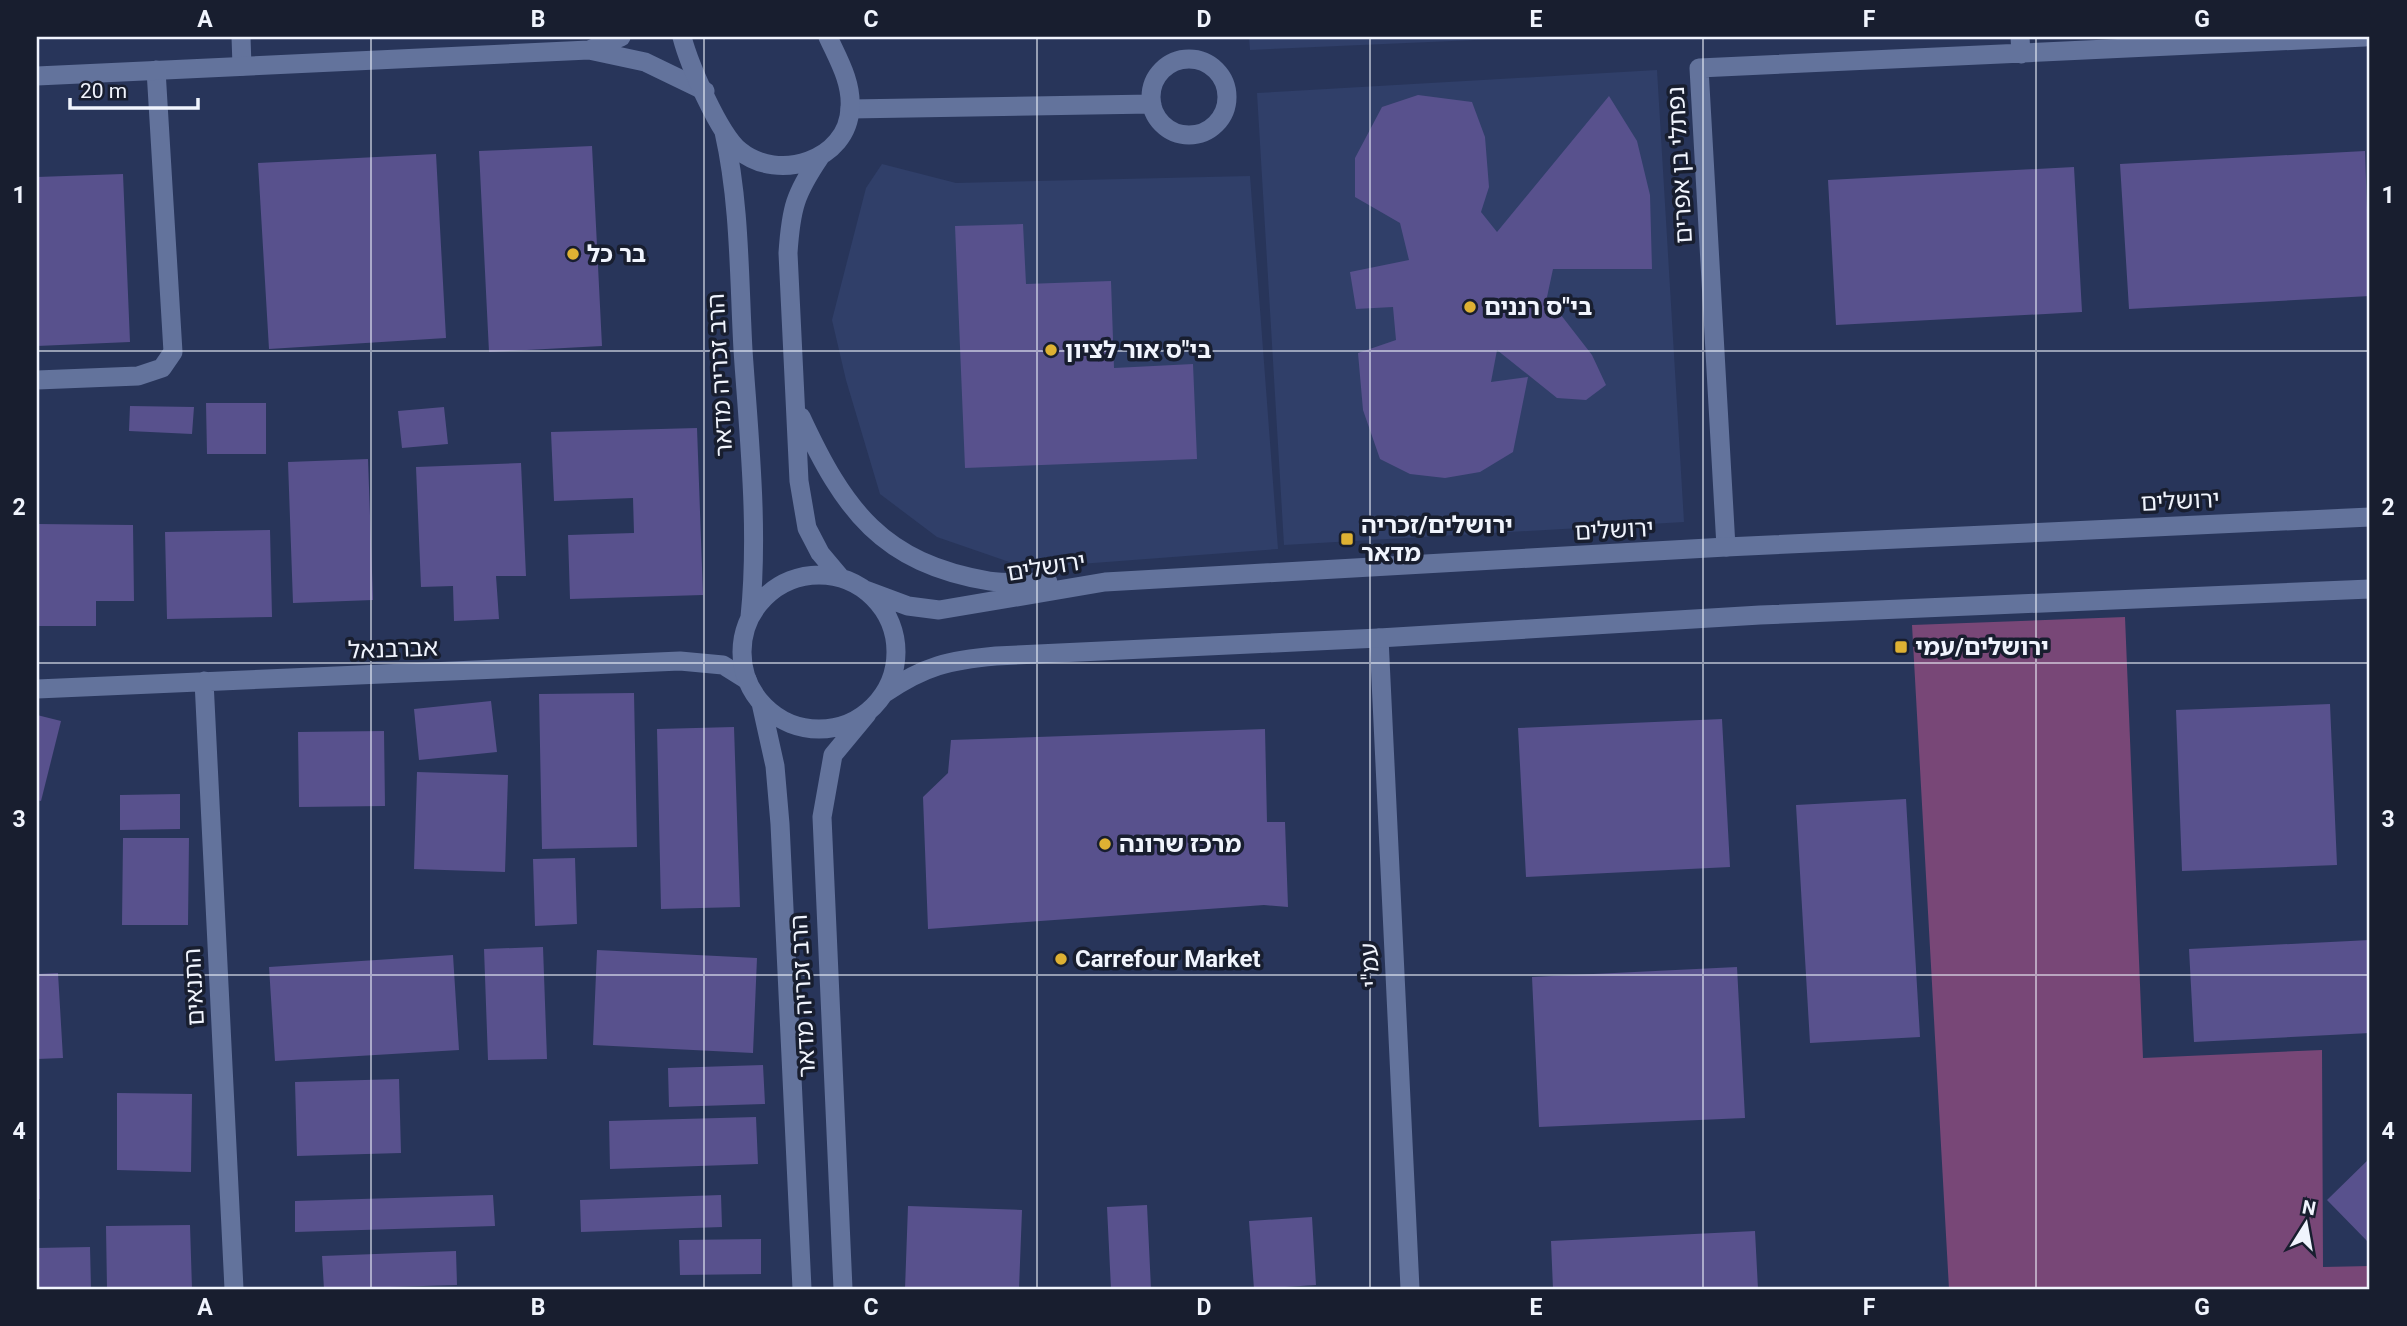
<svg xmlns="http://www.w3.org/2000/svg" width="2407" height="1326" font-family="Roboto,'Noto Sans Hebrew',sans-serif">
	<rect width="100%" height="100%" fill="#28355a"/>
	<path fill="#303f69" d="M1249,37h295l-294,13z
		M1657,70l27,452 -400,23 -27,-452z
		M882,164l74,19 294,-7 28,373 -251,19 -90,-31 -57,-43 -34,-114 -14,-60 34,-132z"/>
	<path fill="#784777" d="M2125,617l18,441 179,-8 1,217 47,-1v23h-421l-37,-664z"/>
	<path fill="#58518d" d="M1418,95l54,7 13,35 4,50 -8,25 16,20 112,-136 28,45 13,54 2,74h-99l-6,28 45,58 14,30 -20,15 -29,-2 -60,-48 -6,32 37,-5 -15,75 -33,20 -35,6 -35,-4 -30,-15 -17,-49 -5,-57 38,-13 -3,-33 -37,2 -6,-37 59,-12 -9,-37 -45,-26v-39l27,-51z
		M592,146l10,200 -113,6 -10,-201z
		M2365,151l5,145 -241,13 -9,-145z
		M436,154l10,184 -177,11 -11,-186z
		M2074,167l8,145 -246,13 -8,-145z
		M123,174l7,168 -93,4v-169z
		M1023,224l3,60 85,-3 3,87 79,-4 4,95 -232,9 -10,-242z
		M206,403h60v51h-59z
		M130,406l64,1 -2,27 -63,-3z
		M444,407l4,37 -46,4 -4,-37z
		M697,428l6,167 -133,4 -2,-64 66,-2 -1,-35 -79,3 -3,-69z
		M368,459l5,141 -80,3 -5,-141z
		M521,463l5,113h-30l3,43 -45,2 -1,-35 -32,1 -5,-120z
		M37,524l96,1 1,76h-38v25h-59z
		M270,530l2,87 -105,2 -2,-87z
		M634,693l3,154 -95,2 -3,-155z
		M491,701l6,51 -78,8 -5,-51z
		M2330,704l7,161 -155,6 -6,-161z
		M37,715l24,6 -20,80 -4,-1z
		M1722,719l8,148 -204,10 -8,-149z
		M734,727l6,180 -79,2 -4,-180z
		M1265,729l2,93h18l3,85 -24,-2 -336,24 -5,-132 25,-24 3,-33z
		M384,731l1,75 -86,1 -1,-75z
		M417,772l91,3 -3,97 -91,-3z
		M180,794v35l-60,1v-35z
		M1906,799l14,238 -110,6 -14,-238z
		M123,838h66l-1,87h-66z
		M575,858l2,66 -42,2 -2,-67z
		M2370,940v93l-176,9 -5,-93z
		M543,947l4,112 -59,1 -4,-111z
		M597,950l160,8 -4,95 -160,-8z
		M453,955l6,95 -184,11 -6,-94z
		M1737,967l8,151 -206,9 -7,-150z
		M58,973l5,85 -26,1v-85z
		M763,1065l2,39 -96,3 -1,-39z
		M399,1079l2,74 -104,3 -2,-74z
		M117,1093l75,1 -1,78 -74,-2z
		M756,1117l2,47 -148,5 -1,-48z
		M2370,1158v86l-43,-44z
		M37,1162h2l1,37h-3z
		M493,1195l2,31 -200,6v-31z
		M721,1195l1,32 -141,5 -1,-32z
		M1147,1205l4,84h-40l-4,-82z
		M908,1206l114,4 -3,79h-114z
		M1312,1217l4,68 -62,4 -5,-68z
		M190,1225l2,64h-85l-1,-63z
		M1755,1231l3,58h-205l-2,-48z
		M761,1239v35l-81,1 -1,-35z
		M90,1247l1,42h-54v-41z
		M456,1251l1,34 -133,4 -2,-33z"/>
	<g fill="none" stroke-linecap="round" stroke-linejoin="round">
		<path stroke="#63739c" stroke-width="19" d="M241,37l1,29
			M1151 97a38 38 0 1 1 76 0a38 38 0 1 1-76 0Z
			M850,109l302,-5
			M37,380l101,-4 24,-8 11,-16 -17,-282"/>
		<path stroke="#63739c" stroke-width="19" d="M2020,37l1,17
			M589,50l32,-13
			M37,76l552,-26 56,12 60,29
			M1726,547l-27,-479 666,-31
			M1379,638l31,651
			M204,681l30,608
			M37,689l643,-28 43,4 24,15"/>
		<path stroke="#63739c" stroke-width="19" d="M682,37c7,27 37,97 58,114 38,31 108,10 110,-43 2,-26 -12,-49 -22,-71
			M724,132c16,71 15,145 19,218 6,88 16,179 7,267
			M820,157c-25,37 -29,51 -32,96l11,228 8,47 13,25 21,25
			M801,417c43,93 81,146 188,164 19,3 40,1 59,1
			M742 652a77 77 0 1 1 154 0a77 77 0 1 1-154 0Z
			M865,590l43,16 31,4 166,-28 621,-35 644,-30
			M885,693c39,-27 65,-33 111,-37l383,-18 381,-23 610,-26
			M761,703l14,63 5,58 22,465
			M843,1289l-21,-472 11,-62 34,-41"/>
	</g>
	<path fill="none" stroke="#f0f4fd" stroke-width="2" stroke-opacity="0.55" d="M371,37v1252M704,37v1252M1037,37v1252M1370,37v1252M1703,37v1252M2036,37v1252M37,351h2333M37,663h2333M37,975h2333"/>
	<g fill="#deb133" stroke="#181e2f" stroke-width="2.5">
		<circle cx="573" cy="254" r="7"/>
		<circle cx="1470" cy="307" r="7"/>
		<circle cx="1051" cy="350" r="7"/>
		<rect x="1340" y="532" width="14" height="14" rx="3.5"/>
		<rect x="1894" y="640" width="14" height="14" rx="3.5"/>
		<circle cx="1105" cy="844" r="7"/>
		<circle cx="1061" cy="959" r="7"/>
	</g>
	<g text-anchor="middle" dominant-baseline="central" stroke-width="7" stroke-linejoin="round" paint-order="stroke">
		<g font-size="24" fill="#f0f4fd" stroke="#181e2f">
			<text transform="translate(1680 165) rotate(-93)">נפתלי בן אפרים</text>
			<text transform="translate(720 375) rotate(-93)">הרב זכריה מדאר</text>
			<text transform="translate(2180 501) rotate(-3)">ירושלים</text>
			<text transform="translate(1614 530) rotate(-3)">ירושלים</text>
			<text transform="translate(1046 567) rotate(-9)">ירושלים</text>
			<text transform="translate(393 649) rotate(-2)">אברבנאל</text>
			<text transform="translate(1370 965) rotate(-93)">עמ"י</text>
			<text transform="translate(194 987) rotate(-93)">התנאים</text>
			<text transform="translate(803 996) rotate(-93)">הרב זכריה מדאר</text>
		</g>
		<g font-size="24" font-weight="bold" fill="#f0f4fd" stroke="#181e2f" text-anchor="start">
			<text x="587" y="254">בר כל</text>
			<text x="1484" y="307">בי"ס רננים</text>
			<text x="1065" y="350">בי"ס אור לציון</text>
			<text x="1361" y="525">ירושלים/זכריה<tspan x="1361" dy="28">מדאר</tspan></text>
			<text x="1915" y="647">ירושלים/עמי</text>
			<text x="1119" y="844">מרכז שרונה</text>
			<text x="1075" y="959">Carrefour Market</text>
		</g>
	</g>
	<rect width="2407" height="1326" fill="none" stroke="#181e2f" stroke-width="77"/>
	<g transform="translate(2306 1224) rotate(11)" stroke="#181e2f" stroke-width="5" paint-order="stroke">
	<path d="M0-5L12 26L0 18L-12 26Z" fill="#f0f4fd"/>
	<text y="-10" font-size="19" font-weight="bold" text-anchor="middle" fill="#f0f4fd">N</text>
	</g>
	<path d="M70 98v10h128v-10" fill="none" stroke="#f0f4fd" stroke-width="3.5"/>
	<text x="80" y="98" font-size="21" fill="#f0f4fd" stroke="#181e2f" stroke-width="5" paint-order="stroke">20 m</text>
	<rect x="38" y="38" width="2330" height="1250" fill="none" stroke="#f0f4fd" stroke-width="2.5"/>
	<g font-size="23" text-anchor="middle" font-weight="bold" fill="#f0f4fd">
		<text x="205" y="27">A</text>
		<text x="538" y="27">B</text>
		<text x="871" y="27">C</text>
		<text x="1204" y="27">D</text>
		<text x="1536" y="27">E</text>
		<text x="1869" y="27">F</text>
		<text x="2202" y="27">G</text>
		<text x="19" y="203">1</text>
		<text x="2388" y="203">1</text>
		<text x="19" y="515">2</text>
		<text x="2388" y="515">2</text>
		<text x="19" y="827">3</text>
		<text x="2388" y="827">3</text>
		<text x="19" y="1139">4</text>
		<text x="2388" y="1139">4</text>
		<text x="205" y="1315">A</text>
		<text x="538" y="1315">B</text>
		<text x="871" y="1315">C</text>
		<text x="1204" y="1315">D</text>
		<text x="1536" y="1315">E</text>
		<text x="1869" y="1315">F</text>
		<text x="2202" y="1315">G</text>
	</g>
</svg>
